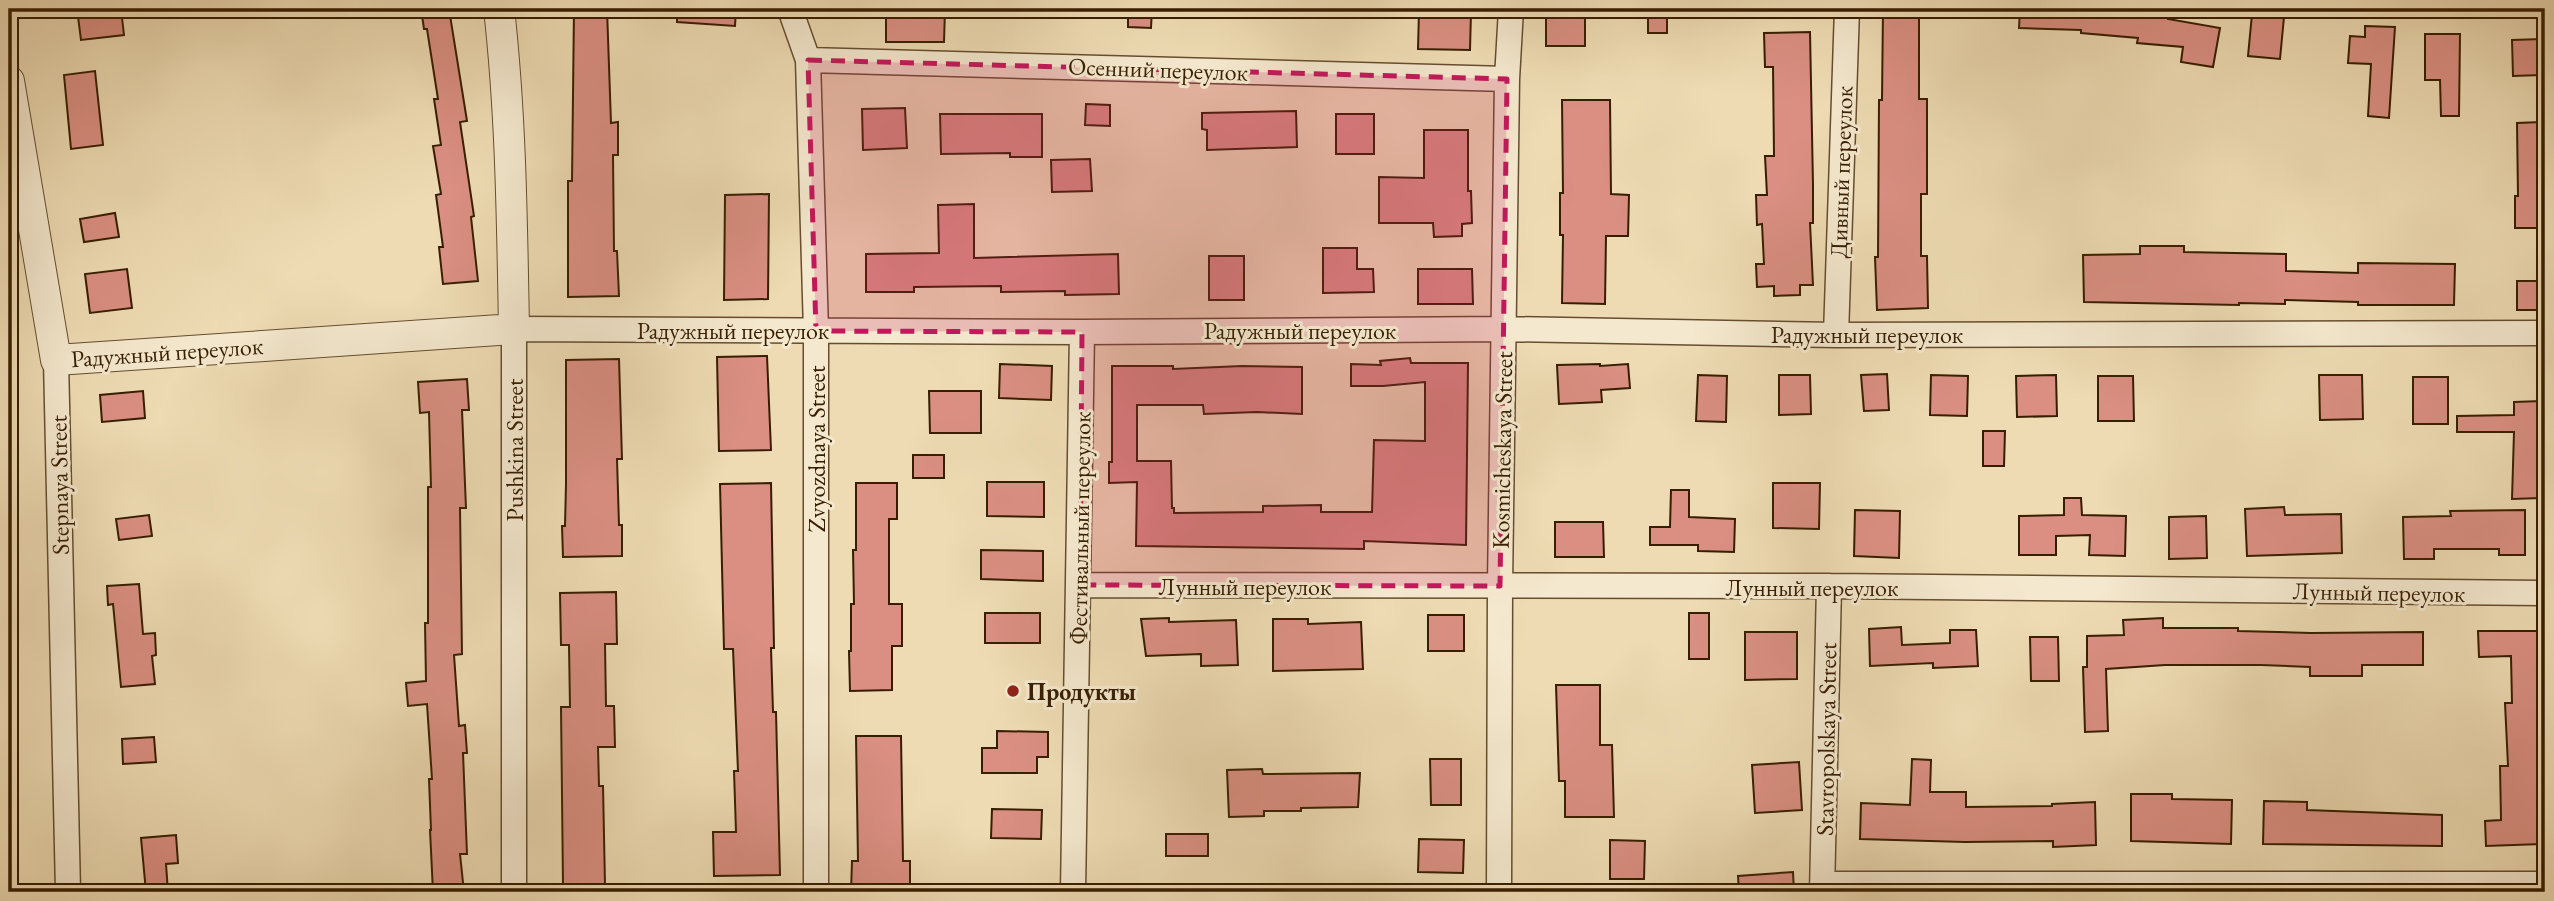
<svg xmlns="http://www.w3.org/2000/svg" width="2554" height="901" font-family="'EB Garamond',serif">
	<rect width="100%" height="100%" fill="#eedbb3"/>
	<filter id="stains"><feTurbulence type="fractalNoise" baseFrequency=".00286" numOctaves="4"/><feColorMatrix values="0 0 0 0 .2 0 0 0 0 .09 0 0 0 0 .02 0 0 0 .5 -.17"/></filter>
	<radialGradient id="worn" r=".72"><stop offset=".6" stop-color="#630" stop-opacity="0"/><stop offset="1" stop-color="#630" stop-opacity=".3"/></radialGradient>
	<path fill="#da8f82" stroke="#381e01" stroke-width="2" d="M77,9h44l3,26 -43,5z
		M421,9h28l18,112 -7,1 14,94 -3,1 7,64 -35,3 -4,-37h4l-7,-52 5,-1 -8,-48 8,-1 -7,-46h4l-11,-70h-3z
		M574,9h33l4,114 7,-1v33h-5l1,96h3l2,45 -51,1v-116h4z
		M677,9h59l-1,17 -58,-4z
		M886,9h59l-1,33h-58z
		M1128,9h24l-1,19 -23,-1z
		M1546,9h39v37h-39z
		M1648,9h19v24h-19z
		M1883,9h36v90h8v95h-6v62h6l1,52 -51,2 -2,-53h3l1,-157h3z
		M2020,9h149l-1,10 52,9 -7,39 -32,-5 2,-15 -46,-4 1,-5 -57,-5v-3l-62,-2z
		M1419,11l52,1 -1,38 -52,-1z
		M2252,14l32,3 -4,42 -32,-3z
		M2365,26l30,1 -6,91 -21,-2 3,-52 -23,-1 2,-27 15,1z
		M1810,32l3,153v38h-3l3,62h-13v10l-26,1v-10l-17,1 -1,-23h8l-2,-40 -5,1 -1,-30h11l-2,-39h9l-1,-89h-8l-1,-34z
		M2425,34h35l-1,82h-18l-1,-36h-15z
		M2545,39v36l-32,1 -1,-36z
		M95,71l8,74 -32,4 -7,-74z
		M1562,100h48l1,94 18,1 -1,41h-22l-1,68 -43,-1 1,-68h-3v-42h3z
		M1086,104l24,1v21l-25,-1z
		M905,108l2,40 -44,2 -1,-41z
		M1296,111l1,36 -90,3v-20l-5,-1v-16z
		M940,114h102v43h-32v-4l-69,1z
		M1336,114h38v40h-38z
		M2545,122v106h-30v-32h3l-1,-73z
		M1424,130h44v61h3l1,32 -10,1v12l-28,1 -1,-14h-54v-46l45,1z
		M1090,159l2,32 -40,1 -1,-32z
		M769,194l-1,105 -44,1 1,-105z
		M974,204v54l144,-4 1,40 -54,1v-4l-64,1v-6l-87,1v5h-48v-38l73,-1 -1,-48z
		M115,213l4,24 -35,5 -4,-23z
		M2140,246h44v6l102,2v17l72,2v-10l97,1 -1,41h-96v-3l-73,-2v4l-46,-1v2l-155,-3 -1,-47 57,-1z
		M1323,248h34v21h16l1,23 -51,1z
		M1209,256h35v44h-35z
		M127,269l5,39 -42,5 -5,-39z
		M1418,269h54l1,35h-55z
		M2517,281h28v29h-28z
		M767,356l4,94 -52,1 -2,-94z
		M1410,358l1,5h57l-2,182 -102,-4v8l-228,-3 1,-64 -28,1v-21h3v-96h61v3l69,-3 60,1v47l-45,-2 -53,2 -1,-9h-66v56h34l1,47h2v5l89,-1v-6l58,-1v7h51l2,-72 51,1v-59l-42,4h-32v-22l30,1 -1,-4z
		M619,359l3,100h-5l2,66h3v31l-59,1 -1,-31h3l1,-42v-124z
		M1000,364l52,2 -1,34 -52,-2z
		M1600,364v2l28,-2 2,24 -29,2 1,12 -43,2 -2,-39z
		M1887,374l2,36 -25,1 -3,-36z
		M1698,375l29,1 -1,46 -30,-1z
		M1779,375h31l1,39 -32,1z
		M1931,375l37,1 -1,40 -37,-1z
		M2056,375l1,41 -40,1 -1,-41z
		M2319,375h43l1,44 -43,1z
		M2098,376h35l1,45h-36z
		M2413,377h35v47h-35z
		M467,379l2,31h-7l4,98h-6l2,146 -8,1 5,71 6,-1 2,28h-4l4,101h-7l4,38h-31l-3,-62h1l-2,-51h3l-5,-75 -19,2 -2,-23 20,-2 -1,-58h3v-136h3l-2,-75 -9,1 -2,-31z
		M143,391l2,27 -43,4 -2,-27z
		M929,391h52v42h-51z
		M2545,401v97l-33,1 2,-67h-57v-16l57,-1v-13z
		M1983,431h22l-1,35h-21z
		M913,455h31v23h-31z
		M987,482h57v35l-57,-1z
		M771,483l3,165h-3l2,64h3l4,163 -66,1 -1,-44h23l-2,-61h4l-5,-122h-9l-4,-165z
		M856,483h41v36h-8v85h13v42h-10v44l-42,1 -1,-40h2v-47h3l-1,-54h3z
		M1773,483h47l-1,46 -46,-1z
		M1671,490h18v27l46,2 -1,33 -36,-1v-6h-48v-18h20z
		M2064,498h17l1,17 44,1 -1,40 -36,-1 1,-20 -34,1v19h-37v-39l45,-1z
		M2284,507l1,8 56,-1 1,39 -95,3 -2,-47z
		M1855,510l45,1 -1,47 -45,-2z
		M2525,510v45h-26v-6h-65v10h-30l-1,-42 48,-1 -1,-5z
		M149,515l3,21 -33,4 -3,-21z
		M2206,516l1,42 -38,1v-42z
		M1555,522h48l1,35h-49z
		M981,550l62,1v30l-62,-2z
		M139,584l4,50 12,-1 1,22 -4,1 3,28 -34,3 -8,-83 -5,1 -1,-19z
		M616,592l1,52h-12l1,62h8l1,41h-17l1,39h4l2,99h-42l-2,-178h9l-1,-62h-8l-1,-52z
		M985,613h55v30h-55z
		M1689,613h20v46h-20z
		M1428,615h36v36h-36z
		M1169,618v4l67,-2 2,45 -37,1v-12l-55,2 -5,-37z
		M2163,618v10h75v3l73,2 112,-1v33h-61v11h-52v-9l-49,-2h-96l-59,4 2,62 -23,1 -2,-65h4v-31l37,-1 -1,-15z
		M1273,619h35v5l53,-2 2,47 -90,2z
		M1901,627l1,18 48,-2v-13h26l2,36 -45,2v-5l-63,3 -1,-37z
		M2478,631h67v213l-59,2 -1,-25 16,-1 -1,-54h8l-3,-63h7l-1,-47 -32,1z
		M1745,632h52v47l-52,1z
		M2030,637h28l1,44h-28z
		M1556,685h44v60h12l2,72h-49v-36h-6z
		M997,731l51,1v25h-11v16h-55v-25h15z
		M856,736h45l2,125h7v31h-59l1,-31h6z
		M154,737l2,25 -33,2 -1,-25z
		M1430,759h31v46h-30z
		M1912,759l19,1 -1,32h36v15l86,-1v-2l43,-2 1,43 -43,2v-6l-88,1 -105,-3 1,-36 49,2z
		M1799,762l3,48 -47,3 -3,-48z
		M1262,769l1,5 97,-1 -2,34 -57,1v3h-37v5l-35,1 -2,-47z
		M2131,794h41v5l60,1 -1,44 -100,-3z
		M2264,801l43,1v8l135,5v31l-179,-2z
		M992,809l50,1 -1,29 -50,-1z
		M1166,834h42v22h-42z
		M176,835l2,28 -12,1 2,28h-22l-5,-54z
		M1419,839l45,1 -1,33 -45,-1z
		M1610,840l35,1 -1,38h-34z
		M1793,872l1,20h-55l-1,-16z"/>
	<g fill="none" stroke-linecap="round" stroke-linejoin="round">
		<g stroke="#664d2e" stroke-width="27">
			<path id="minor" d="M790,9l18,51 8,271v561
				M808,60l699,19
				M1836,335l11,-326
				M56,360l12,532
				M1080,585l749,1 716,7
				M1822,884h723
				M514,892v-563l568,3 422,-3 332,6 709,-2
				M1073,892l9,-560
				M1499,892l1,-306 7,-507 4,-70
				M1822,892l7,-306"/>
		</g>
		<g stroke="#664d2e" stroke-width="32">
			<path id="tertiary" d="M9,81l47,279 458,-31c-2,-107 -3,-214 -15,-320"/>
		</g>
		<use href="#minor" stroke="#f4e8ce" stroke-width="24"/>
		<use href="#tertiary" stroke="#f4e8ce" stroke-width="30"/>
	</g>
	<path fill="#c2185b" fill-opacity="0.2" stroke="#c2185b" stroke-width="5" stroke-dasharray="14 9" stroke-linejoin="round" d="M808,60l699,19 -7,507 -420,-1 2,-253 -266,-1z"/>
	<circle fill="#8f2418" stroke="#f4e8ce" stroke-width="2.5" cx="1013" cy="691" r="7"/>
	<g text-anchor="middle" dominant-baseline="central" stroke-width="6" stroke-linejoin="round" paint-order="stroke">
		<g font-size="24" fill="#381e01" stroke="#f4e8ce">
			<text transform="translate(1158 69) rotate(2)">Осенний переулок</text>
			<text transform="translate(1841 172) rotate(-88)">Дивный переулок</text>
			<text x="733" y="330">Радужный переулок</text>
			<text x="1300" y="330">Радужный переулок</text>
			<text x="1867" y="334">Радужный переулок</text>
			<text transform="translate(167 352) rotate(-4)">Радужный переулок</text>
			<text transform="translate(816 449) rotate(-90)">Zvyozdnaya Street</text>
			<text transform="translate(514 450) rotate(-90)">Pushkina Street</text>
			<text transform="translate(1502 450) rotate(-89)">Kosmicheskaya Street</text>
			<text transform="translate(59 485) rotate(-91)">Stepnaya Street</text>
			<text transform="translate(1080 528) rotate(-89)">Фестивальный переулок</text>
			<text x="1245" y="586">Лунный переулок</text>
			<text x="1812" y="587">Лунный переулок</text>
			<text transform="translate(2379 592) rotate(1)">Лунный переулок</text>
			<text transform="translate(1826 739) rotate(-89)">Stavropolskaya Street</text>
		</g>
		<g font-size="24" font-weight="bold" fill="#381e01" stroke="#f4e8ce" text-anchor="start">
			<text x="1027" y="691">Продукты</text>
		</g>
	</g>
	<rect width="2554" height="901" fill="none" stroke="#eedbb3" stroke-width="35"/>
	<rect x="10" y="10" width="2533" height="880" fill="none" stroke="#381e01" stroke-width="3.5"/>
	<rect x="18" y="18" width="2519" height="866" fill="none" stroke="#381e01" stroke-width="2"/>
	<rect width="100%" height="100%" filter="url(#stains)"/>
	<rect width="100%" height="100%" fill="url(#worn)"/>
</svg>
